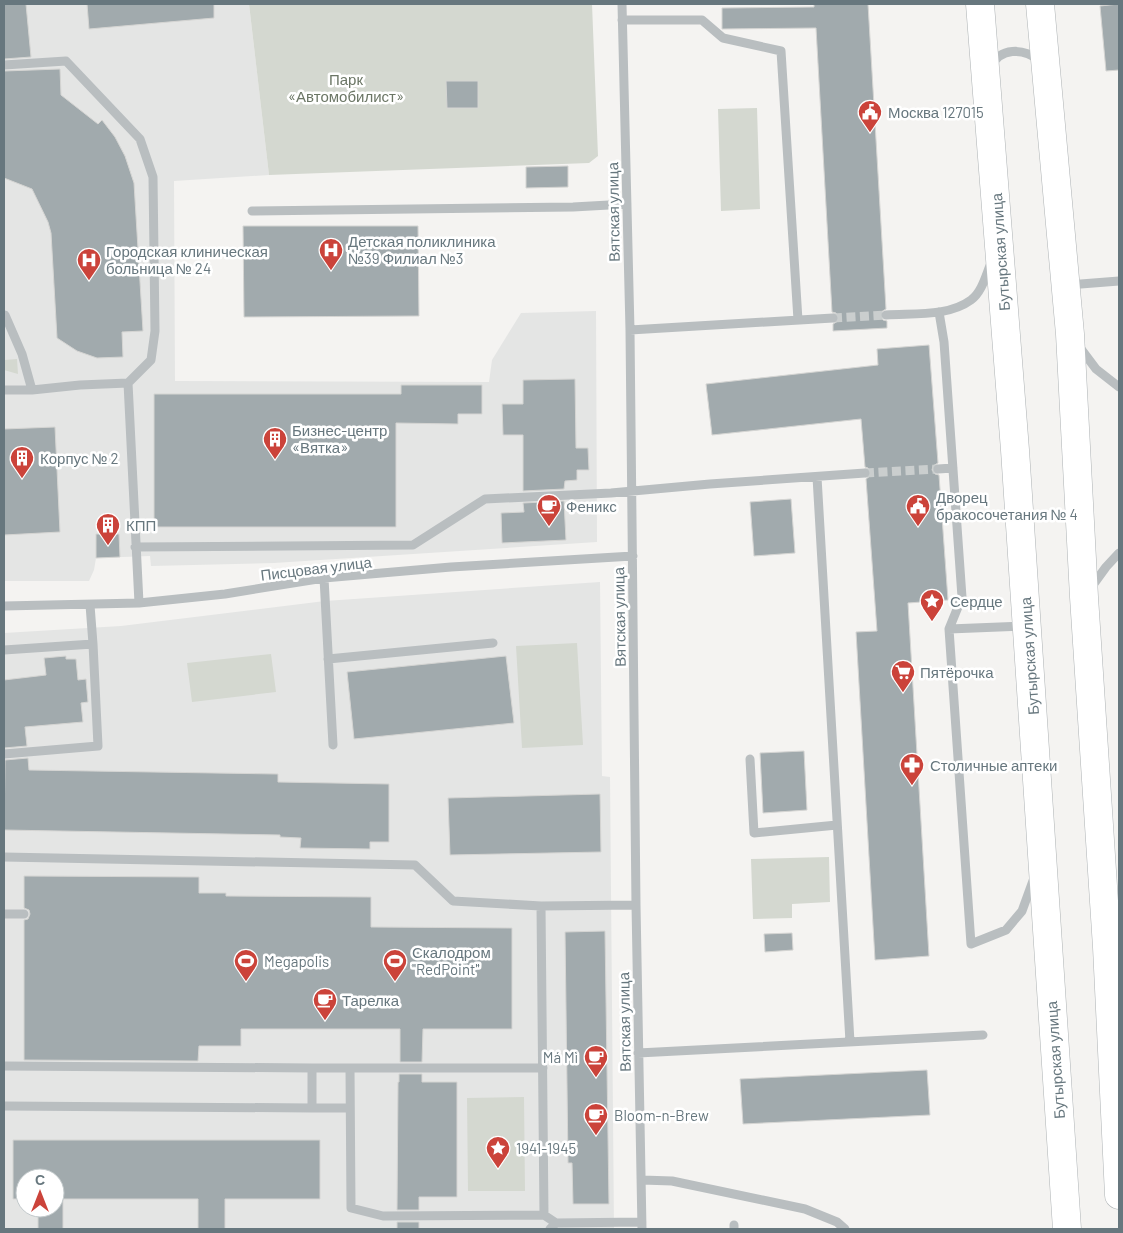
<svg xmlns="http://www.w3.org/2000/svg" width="1123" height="1233" font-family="Barlow,sans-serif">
	<rect width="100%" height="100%" fill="#f4f3f1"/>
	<path fill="#e4e5e4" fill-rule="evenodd" d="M4,4h245l20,171 -95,6 1,200 314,1 3,-22 29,-47 75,-2 1,231 -323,21 -123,3 -1,-10 -54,2 -2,12 -5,11h-85z
		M600,582l2,194 8,1 4,452h-610v-596l117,-7 204,-25zM25,1178h30v30h-30z"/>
	<path fill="#d4d8d0" d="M249,4h343l6,152 -9,7 -320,12z
		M757,108l3,101 -39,2 -3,-102z
		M17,359l1,15 -14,-4v-10z
		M577,643l6,102 -61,3 -6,-102z
		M271,654l5,38 -84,10 -5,-39z
		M829,857l1,45 -38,2v14l-39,1 -2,-60z
		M524,1097l1,94h-57l-1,-93z"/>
	<path fill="#a1aaad" stroke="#d5d5d3" d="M4,4h22l5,53 -27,2z
		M87,4h127v14l-125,11z
		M814,4h54l18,305 -5,3 -1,4 3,4 4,1v7l-54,3v-7l5,-3 1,-4 -3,-4 -4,-1 -16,-284 -94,1v-21l92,-1z
		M1119,4v66l-13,1 -6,-65z
		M60,69l1,26 37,29 4,-4 13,17 10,19 9,27 9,148 -21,1 1,25 -26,1 -20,-7 -20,-13 -6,-105 -3,-11 -16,-33 -28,-11v-107z
		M446,81h32v27h-31z
		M568,166v21l-42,1v-21z
		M243,226h175l1,90 -175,1z
		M929,345l9,118 -5,3 -1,4 3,4 4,1 9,125 -40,3 21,353 -54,4 -19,-328 21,-1 -11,-152 4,-3 1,-4 -3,-4 -3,-1 -4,-48 -149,16 -6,-51 172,-19 -1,-16z
		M575,379l1,69h12l1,22h-12v10l-12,1 -1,8 -41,2v-56h-20l-1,-31h21v-24z
		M401,385h81v29h-24v10l-62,-1v104h-242v-133h247z
		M55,427l5,105 -56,3v-106z
		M791,499l4,54 -41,3 -4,-54z
		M564,501l2,39 -64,3 -1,-30 23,-1 -1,-9z
		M96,534h23l1,23 -24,1z
		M66,656v3h10l2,21 8,-1 2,23 -7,1 2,19 -58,5 2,19 -23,2v-68l42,-5 -2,-17z
		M506,656l8,67 -160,16 -7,-67z
		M804,751l3,59 -44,3 -3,-60z
		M28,758l1,12 249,4v8l111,2v58h-19v7l-70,-1 1,-10 -21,-1v-2l-276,-5 1,-70z
		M600,794l1,58 -151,3 -2,-57z
		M24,876l175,1v16h27v3l145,1v30l141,1v101h-89l-1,33h-22v-33h-159v17h-42l-1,15 -174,-1v-140l4,-1 2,-5 -1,-4 -5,-2z
		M605,931l4,273h-36l-1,-41h-4l-3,-231z
		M792,933l1,17 -28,2 -1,-18z
		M927,1070l3,45 -187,9 -3,-45z
		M399,1074h23v8h35v115h-38v13h-22l1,-128h1z
		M13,1140h307v59h-95v30h-27v-30h-135v30h-25v-21h17v-30h-30v21h-12z
		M397,1222h22v7h-22z"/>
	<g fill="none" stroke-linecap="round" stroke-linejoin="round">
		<path stroke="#cacece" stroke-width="9" stroke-dasharray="9 4.5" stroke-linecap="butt" d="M833,318l53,-3
			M865,473l73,-4"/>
		<g stroke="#adb2b4" stroke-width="29">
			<path id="major" d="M980,4l35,446 52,779
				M1040,4l30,330 14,263 23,350 12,248"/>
		</g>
		<path stroke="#b9bec0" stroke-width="9" d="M622,4l8,326 6,575 6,324
			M622,20h80l21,18 58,13 17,269
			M4,65l62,-4 74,78 13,38 2,154 -4,29 -23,23
			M991,67c9,-20 32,-19 48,-7
			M252,211l321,-4 54,-3
			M1068,285l51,-4
			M939,312l5,30 18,255 -13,32 22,315 35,-14 16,-19 12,-33
			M4,315h1l17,39 10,36 48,-5 48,-2 11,220
			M886,315c27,-2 62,2 85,-15 11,-8 15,-25 20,-37
			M630,330l203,-12
			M1078,345l18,24 23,18
			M4,390h28
			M938,469l15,-1
			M817,477l33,565
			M135,547l278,-2 72,-46 126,-6 99,-9 155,-11
			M324,578l9,167
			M1090,589l16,-22 13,-14
			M4,606l135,-3 86,-9 99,-16 127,-11 182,-11
			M949,629l75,-3
			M4,650l89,-6 -3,-39
			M328,659l165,-16
			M4,754l94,-8 -5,-102
			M750,759l4,74 83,-8
			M4,857l411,8 38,36 88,5 3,309
			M541,906l95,-1
			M4,914h20
			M638,1053l345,-18
			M4,1066l308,2v40l-308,-2
			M312,1068h231
			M350,1068l1,140 32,8 161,-1 12,8
			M312,1108h38
			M642,1180l30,1 133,28 32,13 8,7
			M734,1225v4
			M550,1229l6,-6 86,-1"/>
		<use href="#major" stroke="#fff" stroke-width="28"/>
	</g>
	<defs>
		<g id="civic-pin" transform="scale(1.25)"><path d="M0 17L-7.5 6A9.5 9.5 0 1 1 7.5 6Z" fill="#cb433a" stroke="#fff"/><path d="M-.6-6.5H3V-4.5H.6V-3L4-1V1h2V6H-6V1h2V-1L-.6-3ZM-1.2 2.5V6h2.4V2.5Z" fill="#fff"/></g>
		<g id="hospital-pin" transform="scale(1.25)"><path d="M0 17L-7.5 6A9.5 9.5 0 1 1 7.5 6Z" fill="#cb433a" stroke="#fff"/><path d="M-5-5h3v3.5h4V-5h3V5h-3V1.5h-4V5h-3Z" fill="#fff"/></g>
		<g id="building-pin" transform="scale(1.25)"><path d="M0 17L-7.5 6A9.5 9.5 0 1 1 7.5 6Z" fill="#cb433a" stroke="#fff"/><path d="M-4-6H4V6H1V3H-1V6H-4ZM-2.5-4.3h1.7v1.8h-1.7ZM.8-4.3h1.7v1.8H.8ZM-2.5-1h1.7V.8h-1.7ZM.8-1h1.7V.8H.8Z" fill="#fff"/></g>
		<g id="cafe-pin" transform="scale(1.25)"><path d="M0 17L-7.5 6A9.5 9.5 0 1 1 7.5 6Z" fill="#cb433a" stroke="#fff"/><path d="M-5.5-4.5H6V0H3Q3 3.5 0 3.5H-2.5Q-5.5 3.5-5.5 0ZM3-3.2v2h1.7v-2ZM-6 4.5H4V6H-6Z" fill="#fff"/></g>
		<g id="sight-pin" transform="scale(1.25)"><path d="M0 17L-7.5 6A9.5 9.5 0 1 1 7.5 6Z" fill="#cb433a" stroke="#fff"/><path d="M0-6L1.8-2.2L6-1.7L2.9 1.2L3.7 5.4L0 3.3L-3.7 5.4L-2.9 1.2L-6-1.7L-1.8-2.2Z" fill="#fff"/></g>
		<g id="supermarket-pin" transform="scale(1.25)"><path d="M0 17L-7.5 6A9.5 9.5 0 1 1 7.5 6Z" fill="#cb433a" stroke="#fff"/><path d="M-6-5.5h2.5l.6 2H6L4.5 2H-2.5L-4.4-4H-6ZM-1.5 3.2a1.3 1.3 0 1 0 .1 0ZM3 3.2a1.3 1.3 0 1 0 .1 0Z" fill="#fff"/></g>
		<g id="pharmacy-pin" transform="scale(1.25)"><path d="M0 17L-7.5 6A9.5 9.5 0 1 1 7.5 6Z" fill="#cb433a" stroke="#fff"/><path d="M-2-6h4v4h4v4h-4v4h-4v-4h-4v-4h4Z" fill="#fff"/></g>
		<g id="stadium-pin" transform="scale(1.25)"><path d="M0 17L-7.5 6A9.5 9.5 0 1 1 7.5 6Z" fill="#cb433a" stroke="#fff"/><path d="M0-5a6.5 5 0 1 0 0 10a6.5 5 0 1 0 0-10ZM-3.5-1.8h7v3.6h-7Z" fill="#fff"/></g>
	</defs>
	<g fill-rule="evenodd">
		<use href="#civic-pin" x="870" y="112"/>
		<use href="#hospital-pin" x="331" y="250"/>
		<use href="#hospital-pin" x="89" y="260"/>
		<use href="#building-pin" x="275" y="439"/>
		<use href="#building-pin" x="22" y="458"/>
		<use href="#cafe-pin" x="549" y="506"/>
		<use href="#civic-pin" x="918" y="506"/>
		<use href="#building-pin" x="108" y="525"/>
		<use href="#sight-pin" x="932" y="601"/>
		<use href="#supermarket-pin" x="903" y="672"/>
		<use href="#pharmacy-pin" x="912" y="765"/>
		<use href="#stadium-pin" x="246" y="961"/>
		<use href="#stadium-pin" x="395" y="961"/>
		<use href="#cafe-pin" x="325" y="1000"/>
		<use href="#cafe-pin" x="596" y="1057"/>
		<use href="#cafe-pin" x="596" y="1115"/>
		<use href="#sight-pin" x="498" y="1148"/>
	</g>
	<g text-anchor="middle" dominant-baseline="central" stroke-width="5" stroke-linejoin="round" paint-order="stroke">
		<g font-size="15" fill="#6b7665" stroke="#fff">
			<text x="346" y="79">Парк<tspan x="346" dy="17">«Автомобилист»</tspan></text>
		</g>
		<g font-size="15" fill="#67777e" stroke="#fff" text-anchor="start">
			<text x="888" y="112">Москва 127015</text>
			<text x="348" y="241">Детская поликлиника<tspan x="348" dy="17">№39 Филиал №3</tspan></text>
			<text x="106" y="251">Городская клиническая<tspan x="106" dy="17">больница № 24</tspan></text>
			<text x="292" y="430">Бизнес-центр<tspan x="292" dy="17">«Вятка»</tspan></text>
			<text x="40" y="458">Корпус № 2</text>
			<text x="936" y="497">Дворец<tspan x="936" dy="17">бракосочетания № 4</tspan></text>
			<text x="566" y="506">Феникс</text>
			<text x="126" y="525">КПП</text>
			<text x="950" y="601">Сердце</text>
			<text x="920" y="672">Пятёрочка</text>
			<text x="930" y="765">Столичные аптеки</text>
			<text x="412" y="952">Скалодром<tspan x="412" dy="17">"RedPoint"</tspan></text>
			<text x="264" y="961">Megapolis</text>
			<text x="342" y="1000">Тарелка</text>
			<text x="578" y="1057" text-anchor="end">Má Mì</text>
			<text x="614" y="1115">Bloom-n-Brew</text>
			<text x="516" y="1148">1941-1945</text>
		</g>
		<g font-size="15" fill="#67777e" stroke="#fff">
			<text transform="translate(613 212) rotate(-91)">Вятская улица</text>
			<text transform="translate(1000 252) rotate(-94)">Бутырская улица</text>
			<text transform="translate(316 568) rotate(-7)">Писцовая улица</text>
			<text transform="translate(619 617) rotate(-91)">Вятская улица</text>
			<text transform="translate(1029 656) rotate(-94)">Бутырская улица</text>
			<text transform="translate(624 1022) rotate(-91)">Вятская улица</text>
			<text transform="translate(1055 1060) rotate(-94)">Бутырская улица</text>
		</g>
	</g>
	<rect width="1123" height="1233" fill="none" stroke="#67777e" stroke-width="10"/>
	<g transform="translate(40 1193)"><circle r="24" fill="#ffffff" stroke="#c2c9cb"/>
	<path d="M0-4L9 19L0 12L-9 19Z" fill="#cb433a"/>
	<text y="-8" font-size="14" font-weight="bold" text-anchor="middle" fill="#67777e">С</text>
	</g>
</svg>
